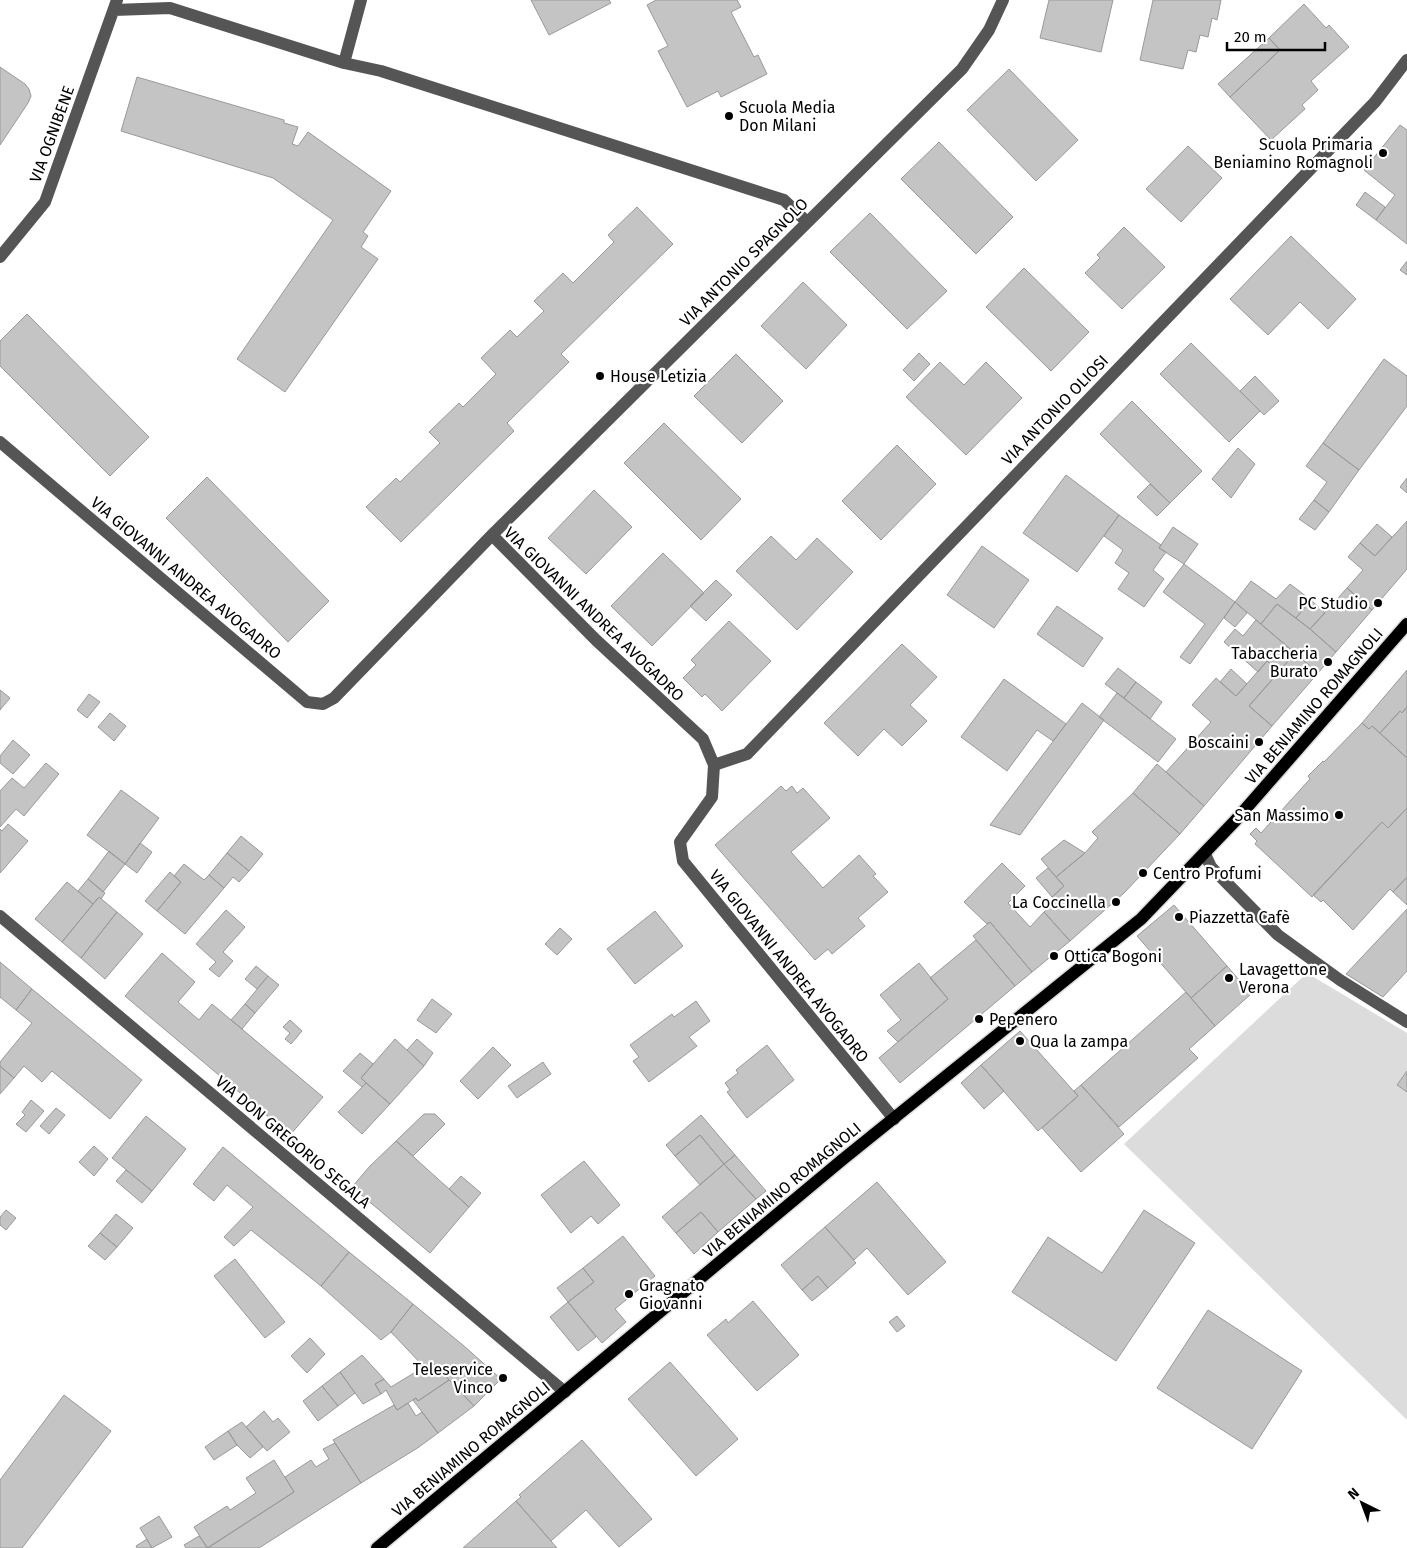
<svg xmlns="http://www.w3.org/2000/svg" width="1407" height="1548" font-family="'Fira Sans',sans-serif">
	<rect width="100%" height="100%" fill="#fff"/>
	<path fill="#dcdcdc" d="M1307,973l100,60v387l-283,-276z"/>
	<path fill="#c4c4c4" stroke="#999" d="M531,0h78l2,3 -62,32z
		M656,0h81l4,7 -10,5 23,45 4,-2 9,19 -46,23 -3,-6 -31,16 -29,-56 10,-5 -21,-41z
		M1049,0h64l-12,52 -61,-14z
		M1153,0h68l-4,20 -5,-2 -4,19 -8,-2 -4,17 -8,-2 -5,19 -43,-9z
		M1304,4l22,24 3,-3 20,22 -38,34 7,9 -16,15 3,4 -34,31 -41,-43 50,-47 -11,-12z
		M1269,38l11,12 -50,47 -12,-13z
		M0,67l25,17 4,5 2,7 -3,7 -28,42z
		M1009,69l69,71 -42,41 -69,-71z
		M137,77l147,43v3l14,4 -6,17 6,2 10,-14 83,59 -28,41 5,4 -7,11 17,12 -93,133 -48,-33 96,-139 -60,-42 -152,-47z
		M1400,125l7,5v114l-31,-24 19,-25 -31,-25z
		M939,142l74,75 -37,37 -75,-75z
		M1188,146l34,32 -41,44 -35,-33z
		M1365,192l20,15 -9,13 -20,-15z
		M637,207l36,37 -112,110 8,8 -62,61 7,8 -113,111 -35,-35 30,-29 4,4 40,-39 -11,-11 30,-29 4,4 33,-33 -15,-16 29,-28 7,7 27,-26 -10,-10 29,-28 10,10 41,-41 -6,-7z
		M870,213l77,78 -40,38 -77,-77z
		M1124,227l41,40 -43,42 -37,-36 15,-15 -3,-3z
		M1291,236l65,63 -28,30 -28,-27 -32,33 -38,-36z
		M1407,261v14l-7,-5z
		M1024,268l65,64 -38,39 -65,-64z
		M803,282l44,43 -41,44 -45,-43z
		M27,314l122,123 -39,39 -110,-110v-25z
		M1191,343l69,68 -31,31 -69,-68z
		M919,353l11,11 -16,17 -11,-11z
		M736,354l47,47 -41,42 -48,-47z
		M1384,359l23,17v30l-48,64 -36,-27z
		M940,362l24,23 22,-23 36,36 -56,57 -60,-58z
		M1255,376l24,25 -15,14 -24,-24z
		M1132,401l70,70 -32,32 -70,-69z
		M664,423l77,76 -40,41 -77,-77z
		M1323,443l36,27 -30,42 -15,-12 13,-18 -21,-16z
		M897,445l39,39 -55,56 -39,-39z
		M1238,448l17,16 -24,34 -19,-19z
		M1066,475l53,40 -42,57 -54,-39z
		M207,477l122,124 -41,41 -122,-124z
		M1407,478v15l-7,-6z
		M1150,484l20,19 -13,13 -20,-19z
		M594,490l38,37 -46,47 -38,-36z
		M1314,500l15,12 -14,18 -16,-11z
		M1119,515l42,30 -2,3 7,4 -13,18 11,9 -20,28 -26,-18 11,-16 -14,-10 8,-13 -19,-14z
		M1407,521v48l-35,41 -25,-22 16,-18 -15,-13 12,-14 15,13z
		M1377,524l15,13 -17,19 -15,-13z
		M1173,527l25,17 -14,20 -25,-16z
		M771,536l25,24 21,-22 36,34 -56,58 -61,-59z
		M982,546l47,34 -35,48 -47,-33z
		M663,553l41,40 -52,53 -41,-40z
		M1184,564l51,38 -45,62 -10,-7 25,-33 -42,-32z
		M716,580l16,15 -26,26 -16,-15z
		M1251,581l25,18 14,-15 21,16 -15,18 -19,-14 -16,20 -26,-22z
		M1347,588l25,22 -36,42 -26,-23z
		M1311,600l14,13 -15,16 -14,-11z
		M1235,602l12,11 -12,14 -11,-9z
		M1277,604l33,25 26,23 -18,21 -57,-49z
		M1057,606l46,32 -20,29 -46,-33z
		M1256,620l39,33 -16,19 -12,-11 -9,11 -34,-30 11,-13 8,7z
		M729,621l42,40 -49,50 -17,-17 -3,3 -19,-19 13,-13 -5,-5z
		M902,644l35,33 -27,28 17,16 -25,25 -18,-17 -26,27 -34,-33z
		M1295,653l23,20 -46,53 -23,-20z
		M1267,661l12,11 -30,34 23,20 -68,80 -38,-34 45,-50 -19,-17 24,-27 20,18z
		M1118,668l18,14 -12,16 -19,-14z
		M1231,669l16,15 -11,12 -16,-14z
		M1407,670v37l-5,6 -2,-2 -20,22 -8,-7 -3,3 -7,-6z
		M1004,679l62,45 -13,17 -16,-11 -30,41 -46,-34z
		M1136,682l26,20 -12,17 -26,-21z
		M0,690l10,8 -10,12z
		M1117,693l59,46 -18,23 -59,-45z
		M89,694l11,8 -13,16 -10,-8z
		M1082,703l22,17 -84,115 -30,-10z
		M1407,707v51l-27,-25 20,-22 2,2z
		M110,713l16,13 -12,15 -16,-14z
		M1362,723l7,6 3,-3 35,32v50l-19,20 -6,-6 -70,75 -57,-53 2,-3 -7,-7 6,-6 5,5 49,-54 -2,-3 15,-15 1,1z
		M13,740l17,15 -17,19 -13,-11v-7z
		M46,763l13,11 -35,42 -8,-7 -16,18v-36l12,-13 12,10z
		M1157,764l47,42 -24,28 -47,-41z
		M781,786l5,5 6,-5 5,7 6,-5 27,30 -39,34 32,36 36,-33 17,19 -3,2 15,16 -30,26 7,8 -33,28 -4,-5 -13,11 -100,-115z
		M121,790l38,28 -34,46 -38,-29z
		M1133,793l47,41 -56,59 -54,48 -26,-29 12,-11 -4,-4 12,-11 -8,-9 29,-24 13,-15 -6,-6z
		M1407,808v69l-14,15 -3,-3 -37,41 -30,-30 -2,2 -8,-7 69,-73 6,6z
		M8,824l20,17 -28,32v-44l2,2z
		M241,836l22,18 -14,17 -22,-18z
		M1064,840l21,13 -29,24 -15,-18z
		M140,843l12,9 -15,21 -12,-9z
		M109,851l16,13 -22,28 -15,-13z
		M227,853l22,18 -10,11 -6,-5 -9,11 -15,-13z
		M1002,863l23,23 -17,17 22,24 14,-15 26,29 -38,31 -42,-50 -3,2 -23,-22z
		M184,864l20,16 5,-5 15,13 -39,46 -28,-23 24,-29 -7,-6z
		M1048,868l16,18 -12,11 -16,-19z
		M170,872l11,10 -24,29 -12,-10z
		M1407,877v28l-14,-13z
		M88,879l17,14 -4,6 -2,-2 -6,7 -15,-13z
		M67,882l26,22 -31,38 -27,-23z
		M99,897l18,15 -36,46 -19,-16z
		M1174,905l53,61 -36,32 -54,-62z
		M1407,909v62l-24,26 -37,-23z
		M226,910l19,17 -22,25 10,9 -14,16 -10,-8 7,-7 -20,-18z
		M655,911l28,35 -48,38 -28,-35z
		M117,912l26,22 -38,45 -24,-21z
		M990,922l42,50 -17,14 -42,-50z
		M560,928l12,11 -15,16 -12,-11z
		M976,940l39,46 -115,97 -21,-25 69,-59 -18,-21z
		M162,953l33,29 -17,20 21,18 13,-16 111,93 -33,38 -165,-139z
		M0,962l32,27 -16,21 -16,-13z
		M919,963l29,36 -50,43 -11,-11 14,-11 -21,-25z
		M256,966l12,10 -11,13 -12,-10z
		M1227,966l24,28 -36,32 -24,-28z
		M268,976l11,9 -24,28 -10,-9z
		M32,989l110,91 -32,39 -58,-48 -10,11 -18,-16 -10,12 -14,-12v-4l32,-39 -16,-13z
		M1186,992l29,34 -26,23 9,9 -79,69 -38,-42z
		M432,999l20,15 -16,19 -19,-13z
		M696,1001l14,20 -21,16 8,9 -48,36 -16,-21 6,-4 -9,-12 42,-31 2,3z
		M245,1004l10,9 -13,16 -11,-9z
		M290,1020l12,11 -11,13 -6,-5 5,-6 -7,-6z
		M1020,1031l58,65 -40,35 -57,-66z
		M395,1039l29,27 -34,38 -29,-26z
		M417,1039l16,14 -9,13 -17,-16z
		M767,1045l27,35 -47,38 -20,-26 3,-2 -5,-7 13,-10 -2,-3z
		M493,1047l18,18 -33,34 -18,-18z
		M360,1053l13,11 -12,14 5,5 -4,4 -19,-16z
		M543,1062l8,12 -34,24 -9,-12z
		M981,1065l23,26 -20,18 -23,-26z
		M0,1066l14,12 -14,16z
		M1407,1071v21l-10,-7z
		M366,1083l24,21 -28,30 -24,-22z
		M1081,1085l43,49 -43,38 -39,-44 36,-32 -4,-5z
		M31,1100l13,11 -18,21 -10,-8 9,-9 -3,-3z
		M56,1108l9,7 -16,19 -9,-8z
		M424,1114h11l10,10 -32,32 -17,-15z
		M701,1115l34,40 -11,9 -24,-29 -25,21 -9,-11z
		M146,1116l40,33 -34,42 -40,-33z
		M700,1135l24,29 -24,21 -25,-29z
		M396,1141l73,66 -39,46 -78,-66 18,-21z
		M94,1146l14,13 -14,17 -15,-14z
		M223,1147l126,105 -28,34 -70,-56 -17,16 -10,-9 29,-30 -26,-22 -13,16 -21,-17z
		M735,1155l31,36 -10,8 -32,-35z
		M584,1161l36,44 -22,19 -7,-8 -20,17 -30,-38z
		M724,1164l32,35 -38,33 -17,-20 -25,21 -14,-16z
		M126,1170l26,21 -10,12 -26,-22z
		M461,1176l20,17 -12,14 -20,-18z
		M877,1182l69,80 -38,33 -41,-47 -13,12 -29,-33z
		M6,1210l10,8 -10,12 -6,-5v-8z
		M1144,1210l51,33 -79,118 -104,-69 36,-55 54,36z
		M701,1212l17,20 -24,22 -18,-21z
		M116,1214l17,14 -16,19 -17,-14z
		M825,1227l31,36 -28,25 -10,-12 -16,14 -21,-25z
		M100,1233l17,14 -12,13 -17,-14z
		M623,1236l32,40 -40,33 11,13 -24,21 -34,-41 26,-20 -11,-14z
		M349,1252l64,52 -22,28 -10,8 -60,-54z
		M235,1259l50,63 -20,16 -51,-62z
		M583,1268l11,14 -26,20 -11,-14z
		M818,1276l10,12 -16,13 -10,-11z
		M753,1301l46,54 -42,36 -50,-56 19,-16 2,4z
		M568,1302l28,35 -18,14 -28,-34z
		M413,1304l51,42 37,33 -27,27 -42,-44 -8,5 -33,-35z
		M1208,1310l94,61 -50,78 -95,-61z
		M897,1316l8,10 -8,6 -8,-10z
		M310,1338l15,16 -18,19 -16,-17z
		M362,1355l22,24 -9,5 6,10 -18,10 -23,-32z
		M432,1362l17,18 -31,21 -2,-3 -19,12 -11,-20 -5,4 -6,-10 9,-5 7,8z
		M670,1362l68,77 -42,37 -68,-77z
		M340,1372l15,21 -17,13 -16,-20z
		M449,1380l25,26 -36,27 -25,-33 3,-2 2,3z
		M322,1386l16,20 -20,15 -15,-20z
		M64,1395l47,36 -89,117h-22v-68z
		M408,1403l8,13 6,-4 16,21 -19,14 -58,36 -28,-43 61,-35 3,5z
		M264,1411l9,11 5,-4 12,14 -23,19 -21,-24z
		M242,1422l21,25 -13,11 -13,-13 -9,-14z
		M228,1431l9,14 -23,15 -9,-13z
		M582,1440l70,79 -33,28 -33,-37 -35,31 -35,-40 5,-4 -2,-2z
		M335,1443l26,40 -102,65h-51l86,-56 -9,-15 26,-17 5,7 13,-8 -6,-10z
		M274,1460l20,32 -87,56 -13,-21 33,-21 3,4 26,-17 -10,-15z
		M516,1501l41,47h-94z
		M159,1516l13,21 -20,11 -12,-20z
		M199,1536l9,12h-22l-2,-3z
		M147,1539l5,9h-15l-1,-2z"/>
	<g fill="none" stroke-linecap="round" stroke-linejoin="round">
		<g stroke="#dbdbdb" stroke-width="15">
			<path id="major" d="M377,1548l465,-388 299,-241 94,-98 172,-197"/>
		</g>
		<path stroke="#555" stroke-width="12" d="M114,10l56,-2 174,55 17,-63
			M344,63l37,8 403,129 23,22
			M0,257l45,-55 72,-202
			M0,442l307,260 16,2 11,-6 158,-163 470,-466 27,-39 14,-30
			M492,535l104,105 107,99 11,26 -2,32 -32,45 3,19 211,258
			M714,765l33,-11 628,-652 32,-42
			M1205,854l6,13 67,68 62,45 67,42
			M0,916l565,476"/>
		<use href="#major" stroke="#000" stroke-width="12"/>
	</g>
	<g fill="#000" stroke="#fff" stroke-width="2">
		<circle cx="729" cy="116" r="5"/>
		<circle cx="1383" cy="153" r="5"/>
		<circle cx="600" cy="376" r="5"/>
		<circle cx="1378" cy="603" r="5"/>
		<circle cx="1328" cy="662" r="5"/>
		<circle cx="1259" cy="742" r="5"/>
		<circle cx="1339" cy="815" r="5"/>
		<circle cx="1143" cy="873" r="5"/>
		<circle cx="1116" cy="902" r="5"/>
		<circle cx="1179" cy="917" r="5"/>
		<circle cx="1054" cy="956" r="5"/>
		<circle cx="1229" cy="978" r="5"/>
		<circle cx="979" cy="1019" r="5"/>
		<circle cx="1020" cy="1041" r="5"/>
		<circle cx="629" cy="1294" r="5"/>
		<circle cx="503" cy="1378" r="5"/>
	</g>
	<g text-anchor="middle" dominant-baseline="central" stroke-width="4.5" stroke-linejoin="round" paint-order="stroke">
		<g font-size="16" fill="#000" stroke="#fff" text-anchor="start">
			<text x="739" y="107">Scuola Media<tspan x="739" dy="18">Don Milani</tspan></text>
			<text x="1373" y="144" text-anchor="end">Scuola Primaria<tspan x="1373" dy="18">Beniamino Romagnoli</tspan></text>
			<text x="610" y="376">House Letizia</text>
			<text x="1368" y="603" text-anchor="end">PC Studio</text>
			<text x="1318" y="653" text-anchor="end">Tabaccheria<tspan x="1318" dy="18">Burato</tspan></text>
			<text x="1249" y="742" text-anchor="end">Boscaini</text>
			<text x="1329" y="815" text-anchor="end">San Massimo</text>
			<text x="1153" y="873">Centro Profumi</text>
			<text x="1106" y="902" text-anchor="end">La Coccinella</text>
			<text x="1189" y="917">Piazzetta Cafè</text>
			<text x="1064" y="956">Ottica Bogoni</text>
			<text x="1239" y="969">Lavagettone<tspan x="1239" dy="18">Verona</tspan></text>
			<text x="989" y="1019">Pepenero</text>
			<text x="1030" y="1041">Qua la zampa</text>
			<text x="639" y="1285">Gragnato<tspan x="639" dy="18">Giovanni</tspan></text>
			<text x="493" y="1369" text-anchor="end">Teleservice<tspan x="493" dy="18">Vinco</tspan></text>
		</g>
		<g font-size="16" fill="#000" stroke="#fff">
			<text transform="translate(52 134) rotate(-70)">VIA OGNIBENE</text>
			<text transform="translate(744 262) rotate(-45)">VIA ANTONIO SPAGNOLO</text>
			<text transform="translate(1055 410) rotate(-46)">VIA ANTONIO OLIOSI</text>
			<text transform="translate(186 578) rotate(40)">VIA GIOVANNI ANDREA AVOGADRO</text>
			<text transform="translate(594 614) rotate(44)">VIA GIOVANNI ANDREA AVOGADRO</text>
			<text transform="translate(1314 706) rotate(-49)">VIA BENIAMINO ROMAGNOLI</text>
			<text transform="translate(789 966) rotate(51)">VIA GIOVANNI ANDREA AVOGADRO</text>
			<text transform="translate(293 1142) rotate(40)">VIA DON GREGORIO SEGALA</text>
			<text transform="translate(782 1190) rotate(-40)">VIA BENIAMINO ROMAGNOLI</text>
			<text transform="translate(471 1449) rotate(-40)">VIA BENIAMINO ROMAGNOLI</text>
		</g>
	</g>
	<g transform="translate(1362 1503) rotate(318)" stroke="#ffffff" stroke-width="4" paint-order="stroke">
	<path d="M0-4L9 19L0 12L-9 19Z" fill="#000000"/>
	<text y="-8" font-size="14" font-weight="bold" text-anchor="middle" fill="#000000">N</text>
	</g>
	<path d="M1227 42v8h98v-8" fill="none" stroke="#000000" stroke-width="2.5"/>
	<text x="1234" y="42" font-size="15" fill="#000000" stroke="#ffffff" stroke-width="4" paint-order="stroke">20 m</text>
</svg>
